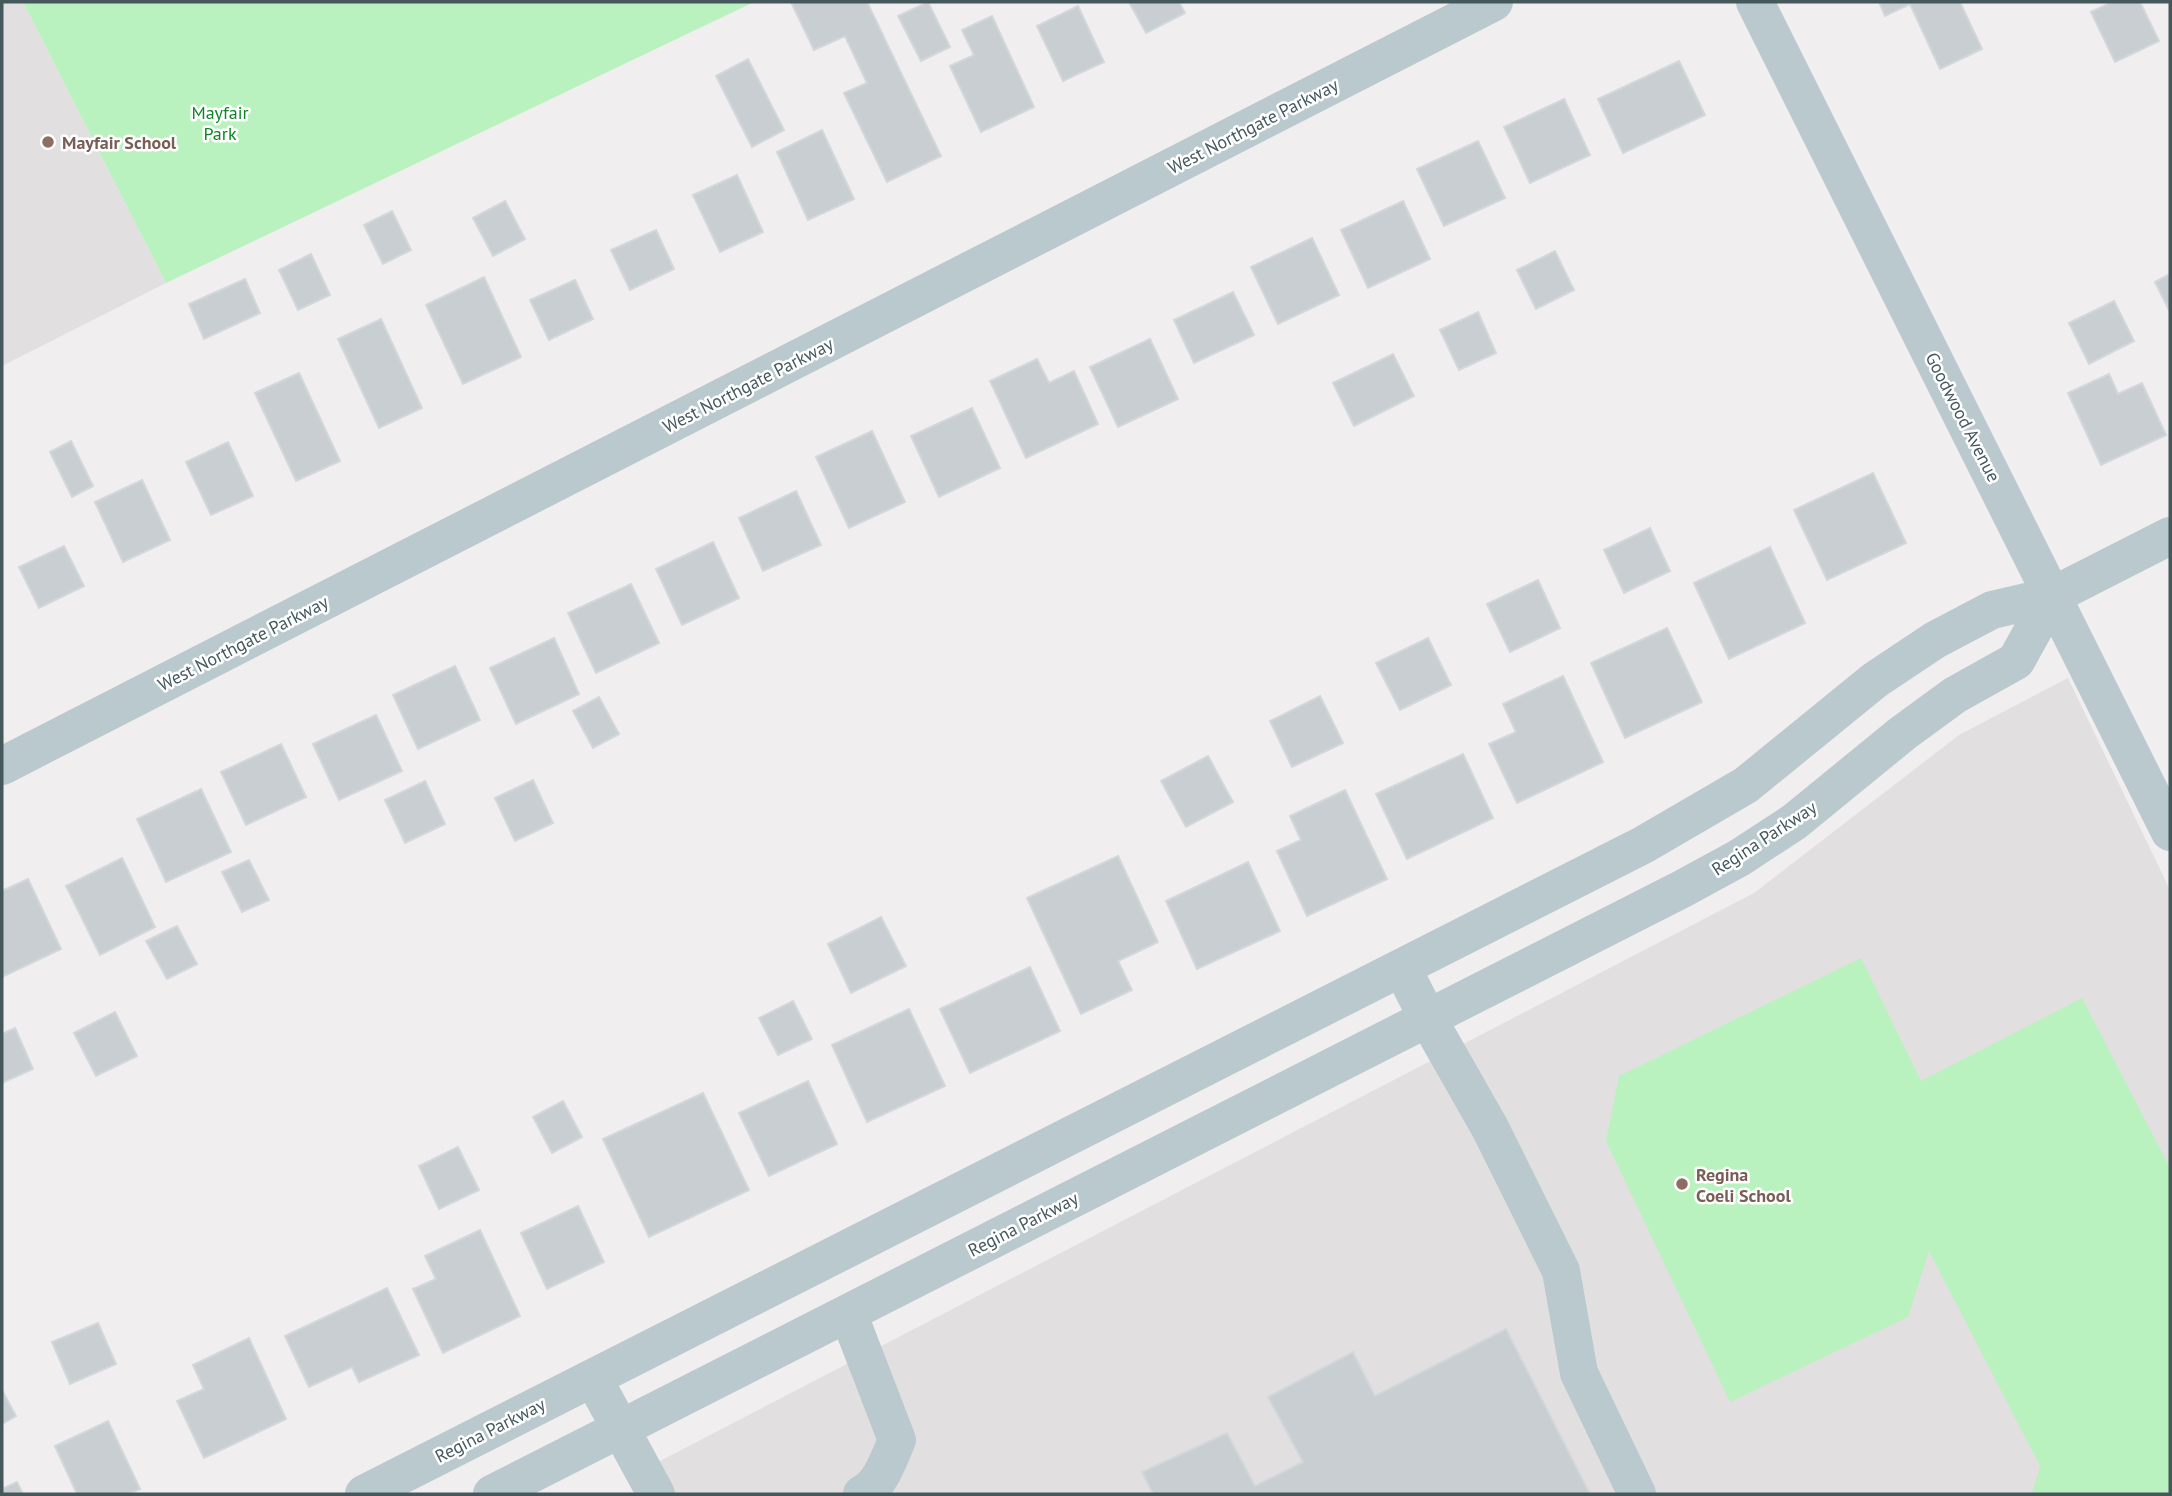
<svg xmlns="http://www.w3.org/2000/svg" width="2172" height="1496" font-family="'PT Sans',sans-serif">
	<rect width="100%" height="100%" fill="#f1eeef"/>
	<path fill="#e2dfe1" d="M2,2h21l143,281 -164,83z
		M2068,678l102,212v604h-1527l-10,-19 1121,-582 205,-158z"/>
	<path fill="#b9f2be" d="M23,2h731l-588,281z
		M1861,958l60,123 161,-83 88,170v326h-138l8,-28 -111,-215 -21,66 -178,85 -124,-261 13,-65z"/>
	<path fill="#c8ced2" stroke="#d2d7db" stroke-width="2" d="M791,2h76l74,154 -54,26 -43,-89 23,-10 -22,-47 -31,14z
		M928,2l22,45 -29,14 -23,-45z
		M1129,2h50l6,11 -39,20z
		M1879,2h81l22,47 -42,20 -30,-65 -25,12z
		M2112,2h28l19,39 -44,21 -24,-50z
		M1078,6l26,56 -41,19 -26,-55z
		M992,16l42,91 -53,25 -31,-66 24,-11 -12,-25z
		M748,59l36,71 -32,17 -36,-71z
		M1679,61l26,54 -82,38 -25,-54z
		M1564,99l26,56 -60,28 -26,-56z
		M822,130l32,69 -46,21 -31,-68z
		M1478,141l27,57 -61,28 -27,-57z
		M737,175l26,57 -43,20 -27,-57z
		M505,201l20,38 -32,17 -20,-38z
		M1403,201l27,58 -62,29 -27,-58z
		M392,211l19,39 -28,14 -19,-39z
		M656,230l18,39 -44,21 -19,-40z
		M1312,238l27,57 -61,29 -27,-57z
		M1555,251l19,39 -38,19 -19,-39z
		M311,254l19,41 -32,15 -19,-40z
		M2170,274v38l-15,-30z
		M484,277l37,80 -58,27 -37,-79z
		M245,279l15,34 -56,26 -15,-35z
		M575,280l18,39 -44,21 -19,-40z
		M1233,292l21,43 -60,28 -20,-43z
		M2114,301l20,40 -45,23 -20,-41z
		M1478,312l18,41 -37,17 -19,-40z
		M381,319l41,89 -43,20 -41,-89z
		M1150,339l28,60 -60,28 -28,-60z
		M1393,354l21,42 -60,30 -21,-43z
		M1037,359l12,24 25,-12 24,53 -72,34 -36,-77z
		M299,373l41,88 -44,20 -41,-88z
		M2109,374l9,20 24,-11 24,52 -65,30 -33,-72z
		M972,408l28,60 -61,29 -28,-61z
		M872,431l33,71 -56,26 -33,-71z
		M71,441l22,45 -21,11 -22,-45z
		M228,442l25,54 -42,19 -25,-53z
		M1873,473l33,70 -79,37 -33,-70z
		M142,480l28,60 -47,22 -28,-60z
		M796,491l25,54 -58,26 -24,-53z
		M1650,528l20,43 -46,22 -20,-43z
		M713,542l26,56 -57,27 -26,-56z
		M64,546l20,40 -45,22 -20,-41z
		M1770,547l35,76 -76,36 -35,-76z
		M1538,580l22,48 -50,24 -23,-48z
		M631,584l28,59 -63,30 -28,-60z
		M1667,628l35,74 -77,36 -34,-75z
		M554,638l25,56 -63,30 -26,-56z
		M1428,638l23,47 -51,25 -24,-47z
		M455,666l25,54 -62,29 -25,-54z
		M1563,676l40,86 -86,41 -28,-59 27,-12 -13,-28z
		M1320,696l23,47 -51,24 -22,-46z
		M599,697l20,37 -26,14 -20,-37z
		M376,715l26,56 -63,29 -26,-56z
		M281,744l25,53 -60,28 -25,-53z
		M1463,754l30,64 -86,41 -31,-65z
		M1208,756l25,46 -47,25 -25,-46z
		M533,780l20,43 -38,18 -20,-43z
		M425,781l20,43 -40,19 -20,-43z
		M201,789l30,63 -65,30 -29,-63z
		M1345,790l42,89 -80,37 -30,-65 24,-11 -11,-24z
		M1118,856l40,86 -40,19 14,29 -51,24 -54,-116z
		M122,858l33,69 -55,28 -34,-69z
		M249,860l20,40 -27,12 -20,-40z
		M1248,862l32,69 -83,38 -31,-68z
		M28,879l33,70 -59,28v-86z
		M881,917l25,49 -55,27 -23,-49z
		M177,926l20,38 -30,15 -21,-38z
		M1030,967l30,64 -90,42 -30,-64z
		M793,1001l19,38 -34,16 -19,-37z
		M909,1009l36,77 -78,36 -35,-77z
		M115,1012l22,44 -41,20 -22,-43z
		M15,1028l18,41 -31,14v-49z
		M808,1081l29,63 -68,32 -30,-63z
		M703,1093l46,97 -100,47 -46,-98z
		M563,1101l19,36 -30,16 -19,-36z
		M458,1147l21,43 -40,19 -20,-43z
		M578,1206l26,56 -57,27 -26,-56z
		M480,1230l40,86 -77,37 -30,-64 23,-10 -11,-23z
		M387,1288l32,67 -60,27 -7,-15 -43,20 -24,-51z
		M98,1323l18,41 -46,20 -18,-42z
		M1506,1329l84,165h-437l-11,-22 85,-39 28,53 48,-24 -35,-65 85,-45 22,44z
		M249,1338l37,81 -82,39 -27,-57 27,-12 -11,-24z
		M2,1390l14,26 -14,8z
		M108,1421l32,68 -11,5h-52l-22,-48z
		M17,1482l6,12h-21v-5z"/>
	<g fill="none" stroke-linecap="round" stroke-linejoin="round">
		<path stroke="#b9c9cd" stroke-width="38" d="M1755,2l415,830
			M2,766l1492,-764
			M1402,968l26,51 62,109 71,143 18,102 58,121
			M848,1313l49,127c-8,18 -16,45 -35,54
			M593,1378l63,116
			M364,1494l1279,-649 103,-60 129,-105 60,-40 57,-30 60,-14 118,-60
			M492,1494l1190,-605 57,-31 55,-36 109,-89 52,-38 61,-34 36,-65"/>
	</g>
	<g fill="#8d6e63" stroke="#fff" stroke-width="2.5">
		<circle cx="48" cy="142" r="7"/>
		<circle cx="1682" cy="1184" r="7"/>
	</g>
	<g text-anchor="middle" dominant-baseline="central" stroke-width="5" stroke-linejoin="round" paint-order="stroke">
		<g font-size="18" fill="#108527" stroke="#fff">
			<text x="220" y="112">Mayfair<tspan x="220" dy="21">Park</tspan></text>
		</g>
		<g font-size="18" fill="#45595d" stroke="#fff">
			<text transform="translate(1253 126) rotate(-27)">West Northgate Parkway</text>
			<text transform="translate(748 385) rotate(-27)">West Northgate Parkway</text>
			<text transform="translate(1963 417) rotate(63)">Goodwood Avenue</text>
			<text transform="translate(243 643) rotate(-27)">West Northgate Parkway</text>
			<text transform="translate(1764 838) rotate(-33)">Regina Parkway</text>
			<text transform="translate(1023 1224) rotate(-27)">Regina Parkway</text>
			<text transform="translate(490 1430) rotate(-27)">Regina Parkway</text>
		</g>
		<g font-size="18" font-weight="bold" fill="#785e54" stroke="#fff" text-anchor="start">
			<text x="62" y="142">Mayfair School</text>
			<text x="1696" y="1174">Regina<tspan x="1696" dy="21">Coeli School</tspan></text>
		</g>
	</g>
	<rect width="2172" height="1496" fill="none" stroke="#45595d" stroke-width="7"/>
</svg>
